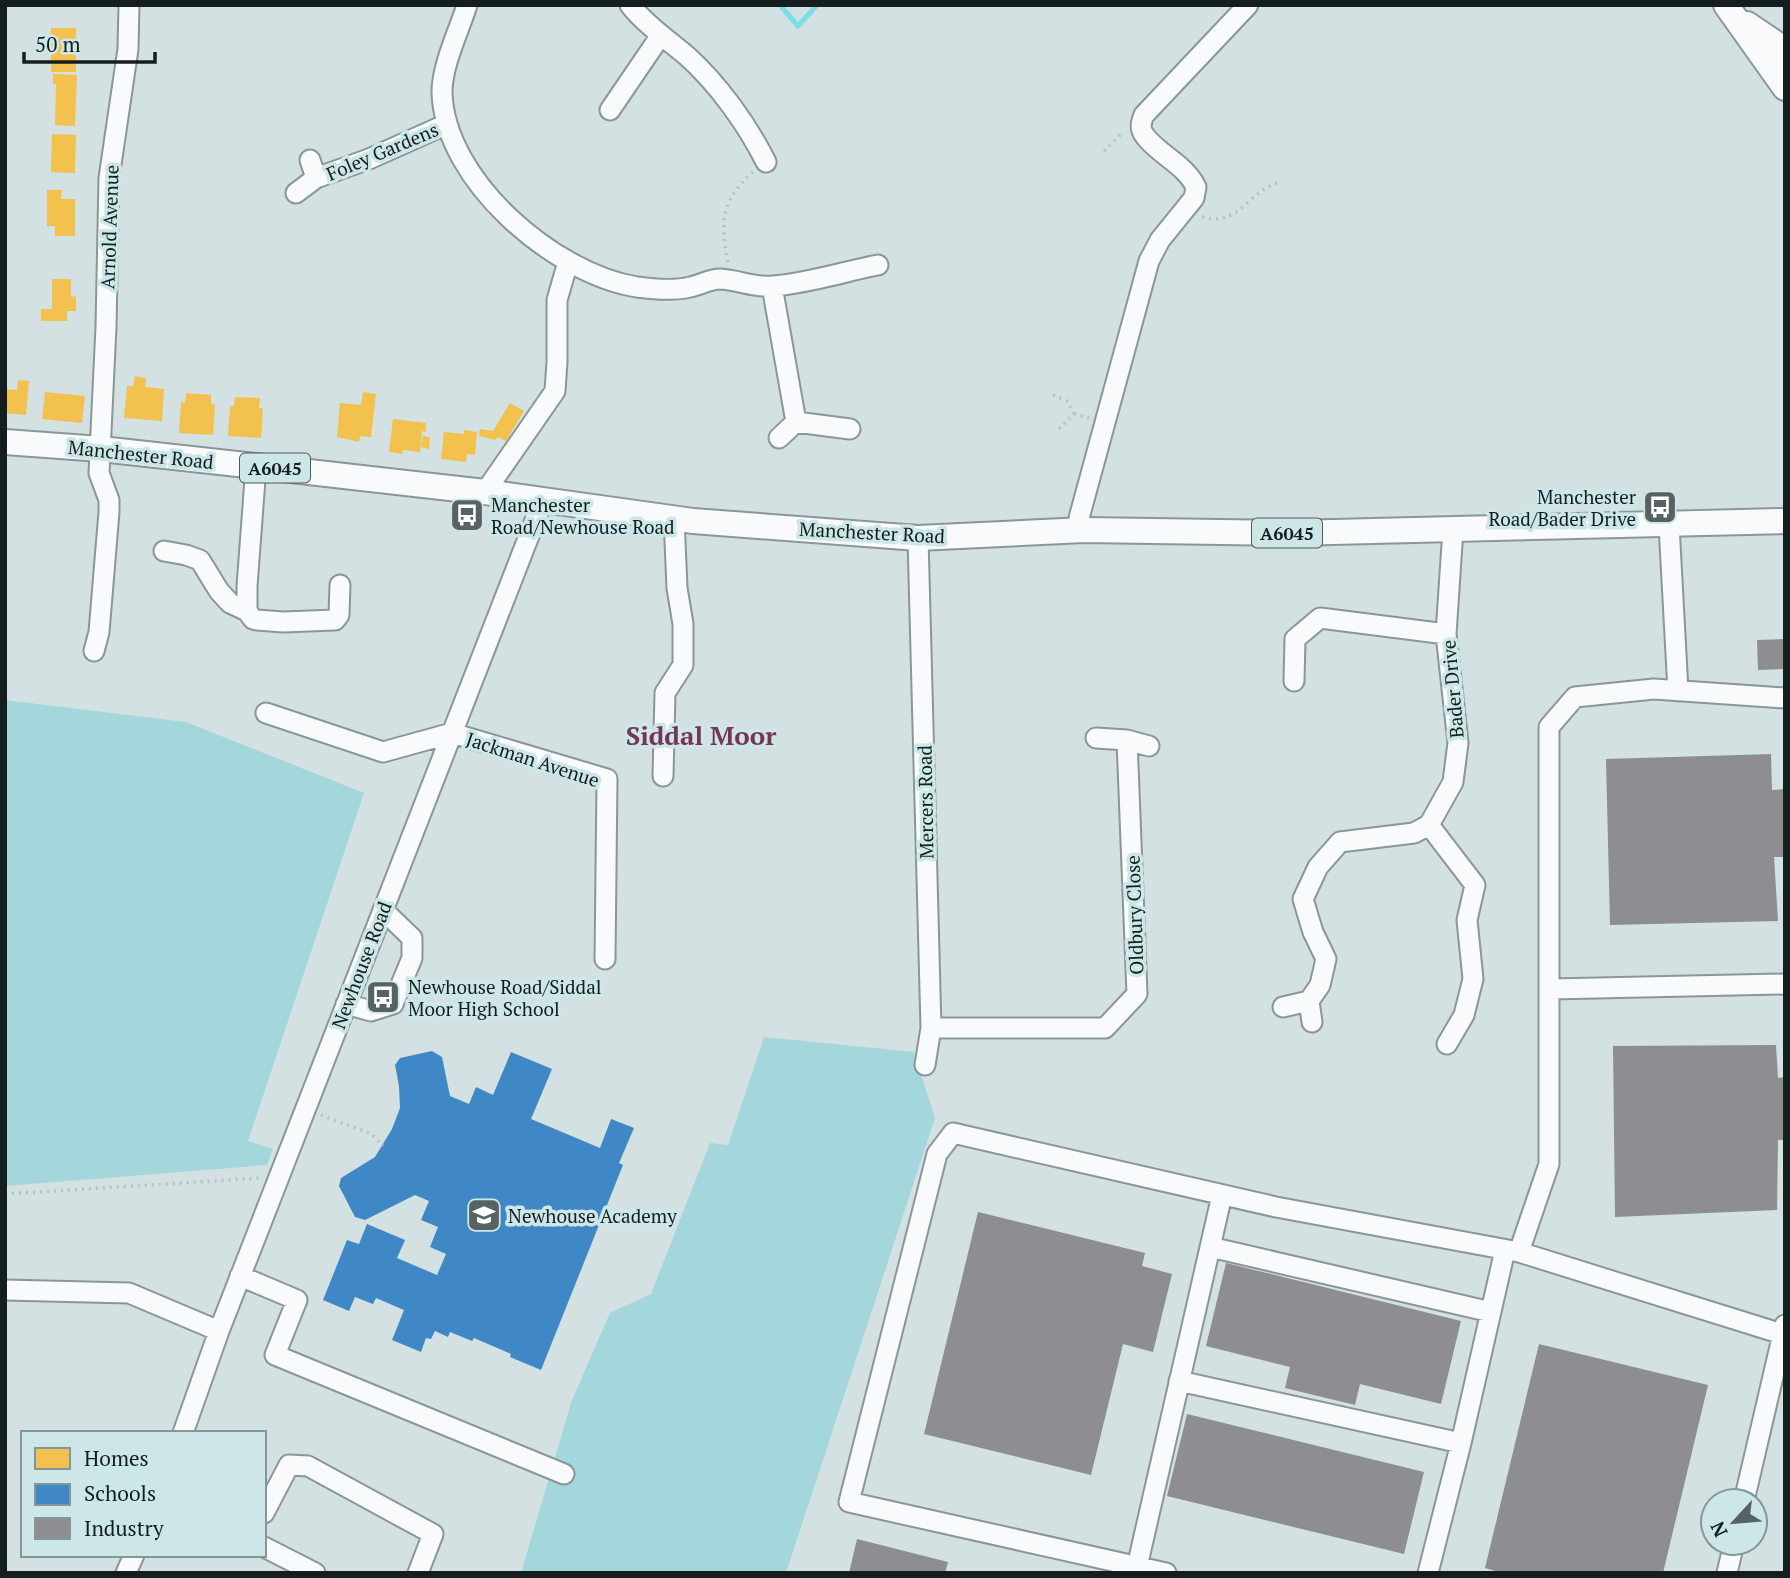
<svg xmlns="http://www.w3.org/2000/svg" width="1790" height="1578" font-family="'PT Serif',serif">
	<rect width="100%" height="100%" fill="#d3e1e3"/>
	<path fill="#a4d7db" d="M5,700l181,22 178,71 -116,348 25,8 -6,16 -262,21z
		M764,1037l150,15 21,66 -149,455h-265l51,-173 38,-87 41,-19 59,-151 18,2z"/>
	<path fill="#f2c14e" d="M51,28h25v44h-25z
		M53,74l24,1 -2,51 -20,-1 1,-41h-3z
		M52,134l24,1 -1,38 -24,-1z
		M47,190h15l-1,9h14v37h-20v-10h-8z
		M52,279h19v18l5,-1v15h-9v10h-26v-12h11z
		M135,376l11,2 -1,9 19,2 -2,32 -38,-3 3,-32h6z
		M18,380l11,1 -3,34 -21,-2v-24l12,1z
		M45,392l40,4 -3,27 -40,-4z
		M363,392l13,2 -5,43 -11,-1 -1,6 -22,-5 3,-34 21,2z
		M186,393l25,2v9l4,1 -2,30 -34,-2 2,-31 4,1z
		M235,397l25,1 -1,10h4l-2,30 -33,-2 2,-30h4z
		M510,403l14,8 -18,30 -8,-4 -3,3 -16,-4 1,-7 13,2z
		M393,419l33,4v9l-4,-1 -2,21 -17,-2 -1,4 -13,-2z
		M464,430l13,2 -2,23 -8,-1 -1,8 -25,-3 3,-27 20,2z
		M423,436l7,1 -1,12 -8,-2z"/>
	<path fill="#3f88c5" d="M432,1051l10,6 8,39 19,8 7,-17 17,8 18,-43 41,17 -21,50 69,29 11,-29 23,9 -15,35 4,2 -82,205 -31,-13 1,-3 -37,-16 -2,3 -22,-9 -2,5 -13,-6 -4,8 -5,-1 -5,14 -29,-12 12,-30 -28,-12 -3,6 -18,-7 -6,14 -26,-11 24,-60 12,4 8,-20 38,16 -8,18 40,17 9,-21 -16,-7 8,-20 -17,-7 8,-19 -14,-6 -50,25 -10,-3 -16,-31 2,-8 34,-21 17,-28 8,-21 -1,-22 -4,-21 5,-7z"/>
	<path fill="#8d8d92" d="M1785,639v30l-27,1 -1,-30z
		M1771,754l1,36 13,-1v68h-11l4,64 -168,4 -4,-166z
		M1776,1045l2,33 7,-1v63h-7l-1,70 -162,7 -2,-171z
		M978,1212l167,41 -3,13 30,8 -19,78 -30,-8 -32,131 -167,-41z
		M1226,1263l235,58 -20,83 -81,-20 -5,21 -70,-17 5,-21 -84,-21z
		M1539,1344l169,41 -45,188h-161l-17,-5z
		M1187,1414l237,58 -20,82 -237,-58z
		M857,1539l91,23 -3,11h-96z"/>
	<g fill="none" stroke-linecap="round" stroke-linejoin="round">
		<path stroke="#7bdde5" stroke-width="5" d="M780,5l18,21 19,-21"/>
		<g stroke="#8b9697" stroke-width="23">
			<path id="minor" d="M467,5c-8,26 -25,60 -25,87 2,88 112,182 195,195 15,2 38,4 53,0 10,-2 20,-8 30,-8 18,1 36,9 53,7 32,-2 73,-15 105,-21
				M630,5c16,20 38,35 57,51 31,28 60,68 79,106
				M610,110l51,-75
				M310,160l6,18
				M296,193l20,-15 53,-19 78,-35
				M772,286l24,136
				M779,438l17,-16 54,7
				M256,466l-9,120v25l6,8 4,1 26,2 52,-2 4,-5 1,-30
				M485,492l70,-101 2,-29v-62l11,-38
				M1669,525l9,166
				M1079,530v-12l70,-257 11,-21 34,-42 2,-11c-11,-23 -37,-32 -51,-51 -6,-7 -4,-14 -1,-21l104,-110
				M918,538l13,490 -6,37
				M164,551l22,4 14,5 19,31 11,12 17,8
				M94,651l5,-19 10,-120v-12l-10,-27 7,-146 3,-149 19,-129 1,-44
				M1294,681l1,-42 25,-21 126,16
				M266,713l117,39 69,-19 155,46 -2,180
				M1096,738l31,2 22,6
				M663,776l2,-83 18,-28v-41l-6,-36 -3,-70
				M1429,825l46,60 -8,35 6,59 -9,36 -17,29
				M1551,989l234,-5
				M1309,1001l3,21
				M346,1004l25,7 22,-7 19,-46v-20l-29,-28
				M1283,1007l26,-6 11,-16 6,-26 -13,-27 -10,-33 15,-32 22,-25 74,-9 15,-8 24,-43 5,-39 -12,-109 7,-105
				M931,1028h174l32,-34 -10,-254
				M1210,1247l281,65
				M1519,1252l30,-88v-437l26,-30 79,-8 131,9
				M240,1276l57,24 -22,55 289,119
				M5,1290l124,3 90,38
				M1179,1381l282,62
				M183,1433l36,-102 324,-831
				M1744,1501l41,-176
				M264,1513l25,-48 19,1 125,68 -15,39
				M264,1547l51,26
				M1137,1567l85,-372
				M126,1573l8,-18
				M1166,1573l-317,-71 88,-348 16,-21 323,74 243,45 263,82
				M1428,1573l33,-130 44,-193
				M1727,1573l7,-30"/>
		</g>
		<g stroke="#8b9697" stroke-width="28">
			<path id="major" d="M1726,5l59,83
				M1747,24l34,23 4,6
				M5,442l96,7 155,17 229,26 208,29 225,17 166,-8 208,3 493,-12"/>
		</g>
		<path stroke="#bbc0c1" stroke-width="3.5" stroke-dasharray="2 5" stroke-linecap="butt" d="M1104,151l19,-19
			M1202,217c31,8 40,-13 61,-27 5,-3 11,-6 16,-8
			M728,262c-8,-40 -7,-62 25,-90
			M1053,395l14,6 7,13
			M1059,429l15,-15 15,4
			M321,1115l51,19 11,12
			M5,1194l256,-16"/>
		<use href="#minor" stroke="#f8fafb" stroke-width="19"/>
		<use href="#major" stroke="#f8fafb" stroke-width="24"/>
	</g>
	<defs>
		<g id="bus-square" transform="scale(1.75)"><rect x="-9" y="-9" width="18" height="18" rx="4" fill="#576263" stroke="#cde7e9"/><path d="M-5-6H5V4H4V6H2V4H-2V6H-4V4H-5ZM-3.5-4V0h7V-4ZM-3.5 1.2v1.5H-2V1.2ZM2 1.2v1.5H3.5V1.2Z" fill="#fff"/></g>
		<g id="school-square" transform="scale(1.75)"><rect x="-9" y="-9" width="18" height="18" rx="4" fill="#576263" stroke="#cde7e9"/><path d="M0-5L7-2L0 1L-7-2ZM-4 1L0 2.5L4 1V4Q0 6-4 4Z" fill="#fff"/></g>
	</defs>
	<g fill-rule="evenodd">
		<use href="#bus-square" x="1660" y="507"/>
		<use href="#bus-square" x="467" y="515"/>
		<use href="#bus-square" x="383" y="997"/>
		<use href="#school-square" x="484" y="1215"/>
	</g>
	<g text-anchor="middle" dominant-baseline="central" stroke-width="7" stroke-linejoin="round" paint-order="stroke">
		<g fill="#cde7e9" stroke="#4c5a5b" stroke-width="2">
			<rect x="240" y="453.5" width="70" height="29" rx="5"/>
			<rect x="1252" y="518.5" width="70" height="29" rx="5"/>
		</g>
		<g font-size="18" font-weight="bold" fill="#141e1e">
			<text x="275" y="468">A6045</text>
			<text x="1287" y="533">A6045</text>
		</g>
		<g font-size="19" fill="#141e1e" stroke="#cde7e9">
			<text transform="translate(382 151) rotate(-23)">Foley Gardens</text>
			<text transform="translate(109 227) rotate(-88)">Arnold Avenue</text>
			<text transform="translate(141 454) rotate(6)">Manchester Road</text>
			<text transform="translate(872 532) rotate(3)">Manchester Road</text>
			<text transform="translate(1452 689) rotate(-95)">Bader Drive</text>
			<text transform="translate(533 759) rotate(18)">Jackman Avenue</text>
			<text transform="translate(925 802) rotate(-91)">Mercers Road</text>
			<text transform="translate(1134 915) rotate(-92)">Oldbury Close</text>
			<text transform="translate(361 965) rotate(-69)">Newhouse Road</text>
		</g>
		<g font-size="19" fill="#141e1e" stroke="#cde7e9" text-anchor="start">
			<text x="1636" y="496" text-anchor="end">Manchester<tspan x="1636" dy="22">Road/Bader Drive</tspan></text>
			<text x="491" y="504">Manchester<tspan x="491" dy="22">Road/Newhouse Road</tspan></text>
			<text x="408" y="986">Newhouse Road/Siddal<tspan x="408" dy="22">Moor High School</tspan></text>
			<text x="508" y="1215">Newhouse Academy</text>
		</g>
		<g font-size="26" font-weight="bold" fill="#773553" stroke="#cde7e9">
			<text x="701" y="735">Siddal Moor</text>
		</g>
	</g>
	<rect width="1790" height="1578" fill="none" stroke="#141e1e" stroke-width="14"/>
	<rect x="21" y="1431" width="245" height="126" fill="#cde7e9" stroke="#839798" stroke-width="2"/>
	<rect x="35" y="1448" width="35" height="21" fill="#f2c14e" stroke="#839798" stroke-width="2"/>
	<text x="84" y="1466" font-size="21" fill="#141e1e">Homes</text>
	<rect x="35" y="1484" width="35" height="21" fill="#3f88c5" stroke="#839798" stroke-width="2"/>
	<text x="84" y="1501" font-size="21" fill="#141e1e">Schools</text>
	<rect x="35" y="1518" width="35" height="21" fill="#8d8d92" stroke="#839798" stroke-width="2"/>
	<text x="84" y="1536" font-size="21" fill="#141e1e">Industry</text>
	<g transform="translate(1734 1522) rotate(244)"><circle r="33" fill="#cde7e9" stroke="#839798" stroke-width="2"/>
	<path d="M0-5L12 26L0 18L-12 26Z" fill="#576263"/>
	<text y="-10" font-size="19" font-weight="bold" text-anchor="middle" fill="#141e1e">N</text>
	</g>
	<path d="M24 52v10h131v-10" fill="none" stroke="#141e1e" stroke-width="3.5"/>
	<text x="35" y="52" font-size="21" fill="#141e1e" stroke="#cde7e9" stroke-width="5" paint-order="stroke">50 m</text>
</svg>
